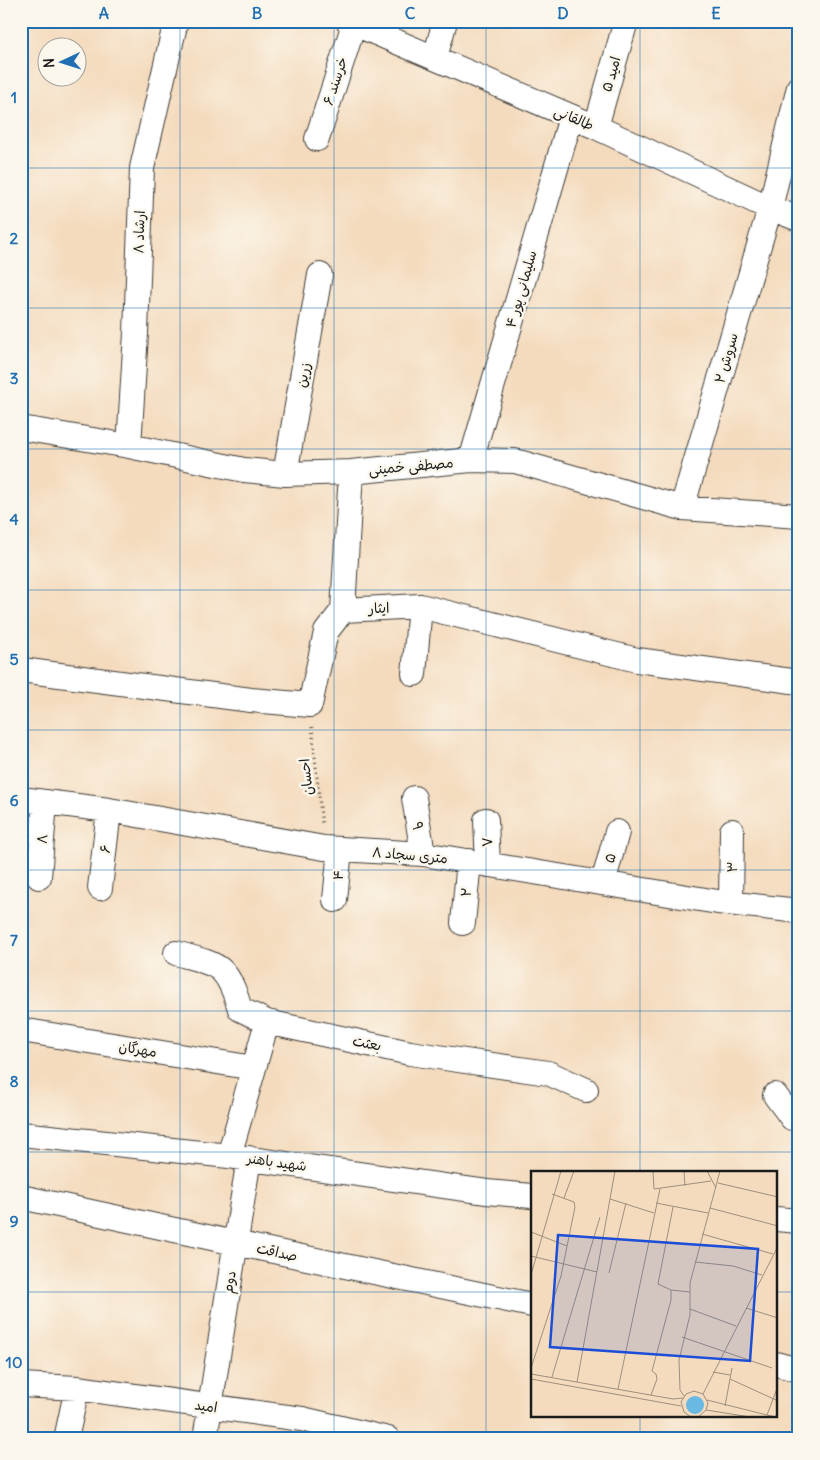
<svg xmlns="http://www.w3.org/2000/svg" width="820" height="1460" font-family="Delius,'Playpen Sans Arabic',sans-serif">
	<rect width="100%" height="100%" fill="#fbf7ec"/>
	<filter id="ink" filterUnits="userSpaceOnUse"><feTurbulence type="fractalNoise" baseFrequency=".02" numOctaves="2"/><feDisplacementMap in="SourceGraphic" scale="10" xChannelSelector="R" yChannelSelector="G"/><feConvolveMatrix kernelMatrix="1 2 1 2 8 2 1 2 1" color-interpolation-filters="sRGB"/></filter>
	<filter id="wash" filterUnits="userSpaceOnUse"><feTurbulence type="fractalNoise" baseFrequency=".0096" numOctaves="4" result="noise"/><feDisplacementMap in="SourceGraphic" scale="20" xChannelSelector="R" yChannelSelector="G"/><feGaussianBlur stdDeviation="1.12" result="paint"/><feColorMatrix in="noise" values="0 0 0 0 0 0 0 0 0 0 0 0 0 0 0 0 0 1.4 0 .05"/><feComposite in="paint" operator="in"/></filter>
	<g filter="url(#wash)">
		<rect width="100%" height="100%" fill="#f4dbbe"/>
	</g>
	<g filter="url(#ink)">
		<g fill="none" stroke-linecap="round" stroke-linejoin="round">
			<g stroke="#3c3934" stroke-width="26">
				<path id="minor" d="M348,21l248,106 174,81 29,11
					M435,58l10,-37
					M596,127l30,-106
					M317,139l37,-115
					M21,428l108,18 115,24 41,4 66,-2 120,-12 44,1 167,47 117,8
					M129,446l7,-113 6,-165 34,-147
					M471,460l100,-343
					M285,474l35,-199
					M682,508l88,-300 29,-121
					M343,610l8,-138
					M21,670l230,30 59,5 16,-73 17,-22 77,-4 217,54 162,22
					M414,674l6,-68
					M414,798l9,56
					M21,799l88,11 215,38 99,6 295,48 81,9
					M486,820l2,45
					M39,877l6,-75
					M603,883l14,-51
					M100,888l9,-78
					M335,900l5,-51
					M731,903l1,-72
					M463,923l6,-62
					M176,953c12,4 35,8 45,17 10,9 15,26 19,39l27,13 143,31 138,20 38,17
					M21,1030l233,38
					M775,1095l17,23 7,1
					M21,1134l208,22 258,36 45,4
					M229,1156l38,-134
					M21,1197l214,46 297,62
					M776,1219l23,2
					M776,1364l23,6
					M21,1385l56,3 225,31 86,20
					M66,1439l11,-51
					M205,1439l44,-281"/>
			</g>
			<path stroke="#3c3934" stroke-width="3" stroke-dasharray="1 4" stroke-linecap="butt" d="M312,727l10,98"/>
			<use href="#minor" stroke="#fff" stroke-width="24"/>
		</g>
	</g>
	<path fill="none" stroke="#1f6fb2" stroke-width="1" stroke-opacity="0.55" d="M180,21v1418M334,21v1418M486,21v1418M640,21v1151M21,168h778M21,308h778M21,449h778M21,590h778M21,730h778M21,870h778M21,1011h778M21,1152h778M21,1292h511M776,1292h23M640,1416v23"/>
	<g text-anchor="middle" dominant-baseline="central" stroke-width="5" stroke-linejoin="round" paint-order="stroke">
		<g font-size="14" fill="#1c1c1c" stroke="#fbf7ec">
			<text transform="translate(611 74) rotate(-74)">امید ۵</text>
			<text transform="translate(335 81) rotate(-72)">خرسند ۶</text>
			<text transform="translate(574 118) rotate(23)">طالقانی</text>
			<text transform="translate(139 232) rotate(-88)">ارشاد ۸</text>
			<text transform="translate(521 289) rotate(-74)">سلیمانی پور ۴</text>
			<text transform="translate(726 358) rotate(-74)">سروش ۲</text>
			<text transform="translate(303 375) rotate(-80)">زرین</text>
			<text transform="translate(411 466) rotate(-5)">مصطفی خمینی</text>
			<text transform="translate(379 608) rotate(-3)">ایثار</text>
			<text transform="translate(306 777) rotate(-96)">احسان</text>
			<text transform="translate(418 826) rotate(81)">۹</text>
			<text transform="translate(42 839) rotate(-86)">۸</text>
			<text transform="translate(487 842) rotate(-93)">۷</text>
			<text transform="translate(105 849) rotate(-83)">۶</text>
			<text transform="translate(410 855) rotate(5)">۸ متری سجاد</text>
			<text transform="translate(610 858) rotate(-75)">۵</text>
			<text transform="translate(732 867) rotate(-89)">۳</text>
			<text transform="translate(338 875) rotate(-84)">۴</text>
			<text transform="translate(466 892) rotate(-85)">۲</text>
			<text transform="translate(367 1043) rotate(12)">بعثت</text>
			<text transform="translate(138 1049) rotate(9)">مهرگان</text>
			<text transform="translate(277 1162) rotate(8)">شهید باهنر</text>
			<text transform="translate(277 1252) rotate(12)">صداقت</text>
			<text transform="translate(229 1282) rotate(-81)">دوم</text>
			<text transform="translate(206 1406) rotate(8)">امید</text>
		</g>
	</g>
	<g transform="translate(531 1171)">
		<rect width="246" height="246" fill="#f4dbbe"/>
		<path d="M155 234a9 9 0 1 1 18 0a9 9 0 1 1-18 0Z" fill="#69b9e4"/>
		<path fill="none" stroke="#9e8f7d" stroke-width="1" d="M122,0l1,18 57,-8M153,0l1,15M176,0l9,17M187,12l60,14M33,27l10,-27M79,28l44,14M125,32l52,10M179,37l68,18M0,61l36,14M171,63l71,20M0,85l66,16M164,91l38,4 29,9M78,102l17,-70M0,104l30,-104M140,119l19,2M215,137l32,10M159,138l46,17M151,166l90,31M0,197l30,-92 14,-69 -1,-5 -22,-8M182,201l17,3M0,203l142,25 10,-1M21,206l48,-160M0,208l150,27M199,208l48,22M46,211l38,-211M87,218l42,-200M172,223l75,-148M120,224l6,-16 -1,-5 -4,-3 19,-71v-10l-13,-6 15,-77M153,225l-4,-6 -1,-30 11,-45v-32l30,-112M176,229l68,17M194,235l7,-38M175,239l44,7M236,244l11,-29M160,246l-7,-5 -3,-10 5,-8 8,-3 9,3 5,9 -2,7 -8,7"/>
		<path fill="#1d4ed8" fill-opacity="0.15" stroke="#1d4ed8" stroke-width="2.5" d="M27,64l200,14 -8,112 -200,-14z"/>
		<rect width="246" height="246" fill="none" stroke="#1c1c1c" stroke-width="2.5"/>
	</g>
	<rect width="820" height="1460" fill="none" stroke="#fbf7ec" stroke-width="55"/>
	<g transform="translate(62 62) rotate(266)"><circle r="24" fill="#fbf7ec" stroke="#a29f99"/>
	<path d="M0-4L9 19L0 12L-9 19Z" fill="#1f6fb2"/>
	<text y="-8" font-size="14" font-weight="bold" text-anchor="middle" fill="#1c1c1c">N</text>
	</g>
	<rect x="28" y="28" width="764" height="1404" fill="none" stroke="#1f6fb2" stroke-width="2"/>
	<g font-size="16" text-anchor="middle" font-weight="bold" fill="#1f6fb2">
		<text x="104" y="19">A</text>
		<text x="257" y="19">B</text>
		<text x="410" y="19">C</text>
		<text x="563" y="19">D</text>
		<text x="716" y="19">E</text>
		<text x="14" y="103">1</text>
		<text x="14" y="244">2</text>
		<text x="14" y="384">3</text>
		<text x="14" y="525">4</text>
		<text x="14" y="665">5</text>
		<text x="14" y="806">6</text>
		<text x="14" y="946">7</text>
		<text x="14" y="1087">8</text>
		<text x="14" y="1227">9</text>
		<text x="14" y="1368">10</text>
	</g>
</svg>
